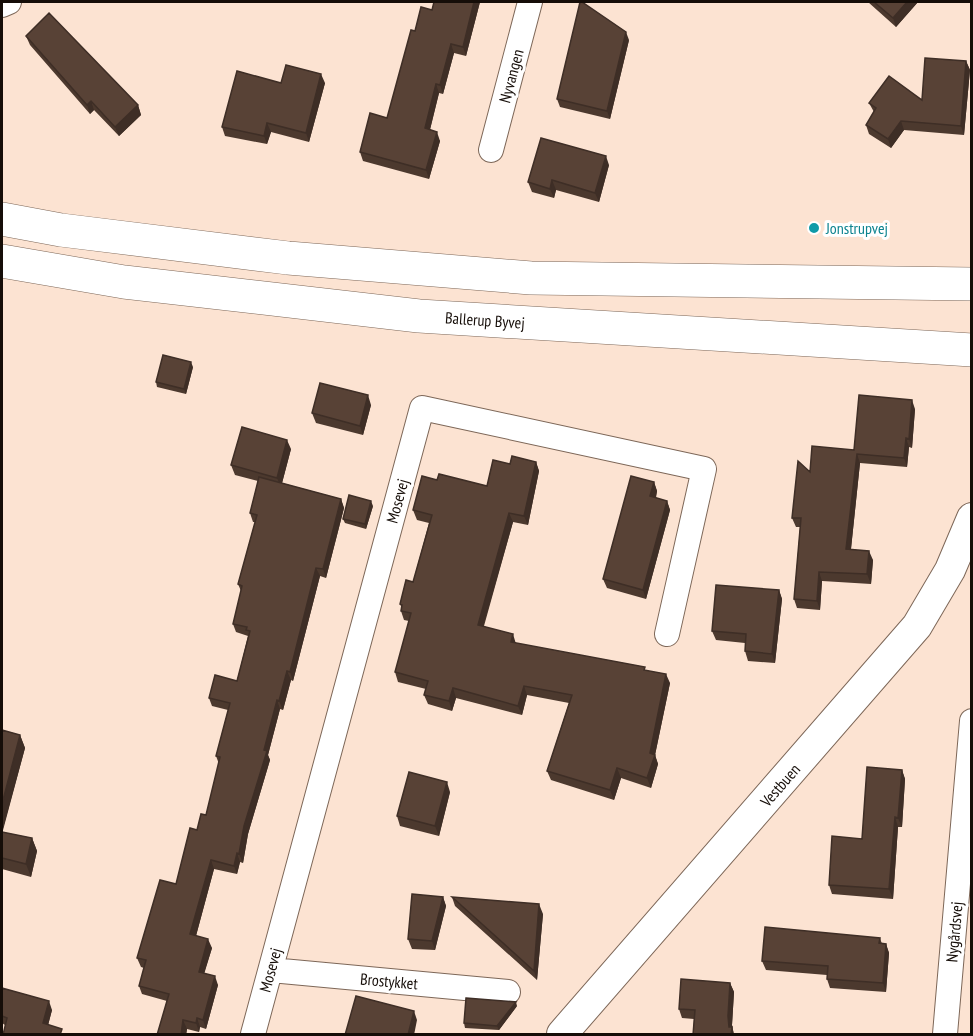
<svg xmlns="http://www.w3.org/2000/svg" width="973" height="1036" font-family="'PT Sans Narrow',sans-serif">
	<rect width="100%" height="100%" fill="#fce3d2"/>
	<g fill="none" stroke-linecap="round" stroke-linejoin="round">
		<g stroke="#7d6758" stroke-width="26">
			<path id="minor" d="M2,5l7,-3
				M491,150l39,-148
				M271,970l237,22
				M253,1034l169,-626 282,61 -37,165
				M945,1034l27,-313"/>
		</g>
		<g stroke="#7d6758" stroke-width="32">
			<path id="tertiary" d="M562,1034l355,-408 33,-56 22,-52"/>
		</g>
		<g stroke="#7d6758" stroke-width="34">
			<path id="secondary" d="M2,219l59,11 227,28 243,20 441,6
				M2,261l122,21 295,34 553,34"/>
		</g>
		<use href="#minor" stroke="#fff" stroke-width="24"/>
		<use href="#tertiary" stroke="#fff" stroke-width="30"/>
		<use href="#secondary" stroke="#fff" stroke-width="33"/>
	</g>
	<path fill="#4c392e" d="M434,2h46l-14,54 -12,-3 -11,41 -4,-1 -9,37 10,11 -11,38 -66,-18 -3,-9 27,-34 28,-87 17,-21z
		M868,2h50l-22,25z
		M26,36l112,69 3,10 -22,21 -25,-26 -4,4 -60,-69z
		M629,40l-19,79 -50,-12 -3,-8z
		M966,61l4,9 -6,65 -60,-5 -13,18 -22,-14 -3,-9 8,-13 -5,-9 53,-3z
		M281,83h44l-16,59 -38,-10 -4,12 -42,-8 -3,-9z
		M609,165l-10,37 -43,-12 -2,8 -22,-6 -4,-10z
		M193,367l-7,27 -29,-7 -1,-5z
		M371,405l-8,30 -47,-12 -4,-10z
		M915,409l-3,39 -3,-1 -2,20 -47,-4 -9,86 22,11 -2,24 -49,-3 -2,29 -23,-2 -3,-9 6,-72h-4l-4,-9 18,-46 44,-22z
		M291,449l-9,34 59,16 3,9 -18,70 -6,-2 -27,105 -2,-1 -8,30 -3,-1 -12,46 2,5 -22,74 -5,29 -3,-1 -3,12 -23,-5 -18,67 16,12 -8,25 14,12 -12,44 -6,-2 -1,5 -12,-3 -1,6h-29l10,-34 -25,-7 -3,-8 5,-18 -3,-1 -4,-9 39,-74 21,-54 9,-15 13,-51 -3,-8 12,-46 -16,-4 -3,-8 28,-17 11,-45 -12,-4 -3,-8 8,-33 -3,-7 17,-62h-2l-3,-9 8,-32 -23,-6 -4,-10z
		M536,462l3,9 -11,54 -15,-3 -29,104 32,17 130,28 24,12 -15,72 3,9 -7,24 -30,-10 -7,22 -63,-20 -4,-9 22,-68 -42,-8 -5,20 -66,-17 -4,13 -24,-7 -4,-9 2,-6 -28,-7 -3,-10 14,-51 -5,-1 -3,-9 1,-3 -2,-4 13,-22 16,-59 -12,-3 -4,-10 24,-30 50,6 23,-22z
		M654,482l3,9 -1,7 11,3 3,9 -24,89 -39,-11 -4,-9z
		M373,506l-7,23 -21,-6 -2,-4z
		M779,590l3,9 -7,64 -27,-2 -3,-10v-8l-29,-3 -4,-9z
		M2,730l18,5 5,13 -23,84 30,6 5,13 -6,26 -29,-8z
		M902,770l3,9 -3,48h-4l-5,72 -61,-5 -3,-9 33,-46z
		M450,792l-11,44 -39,-10 -3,-10z
		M443,897l3,9 -11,44 -23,-1 -4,-10z
		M452,897l91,17 -6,66 -82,-74z
		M880,938l2,6h4l3,9 -3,39 -56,-4 -3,-9v-4l-61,-5 -4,-9z
		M730,983l4,9 -2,33 2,10h-41l1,-16 -12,-1 -3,-9z
		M2,988l50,22 -4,15h-43l-3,-2z
		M517,1006l-18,24 -34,-2 -1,-5z"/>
	<path fill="#3e2e26" d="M474,2h6l-14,54 -3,-9z
		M907,2h11l-22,25 -3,-9z
		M626,32l3,8 -19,79 -3,-8z
		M451,44l3,9 -11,41 -3,-9z
		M966,61l4,9 -6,65 -3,-9z
		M321,74l4,9 -16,59 -3,-9z
		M436,84l3,9 -11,44 -3,-9z
		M91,101l3,9 -4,4 -3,-9z
		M138,105l3,10 -22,21 -4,-9z
		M901,121l3,9 -13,18 -3,-9z
		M267,123l4,9 -4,12 -3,-8z
		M437,132l3,9 -11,38 -3,-9z
		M606,156l3,9 -10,37 -4,-9z
		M552,180l4,10 -2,8 -4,-9z
		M191,362l2,5 -7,27 -2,-5z
		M368,395l3,10 -8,30 -3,-9z
		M912,400l3,9 -3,39 -3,-9z
		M906,438l3,9 -2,20 -3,-9z
		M287,440l4,9 -10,38 -4,-9z
		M857,454l3,9 -10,95 -4,-9z
		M536,462l3,9 -11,54 -4,-9z
		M654,482l3,9 -3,14 -4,-9z
		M341,499l3,9 -18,70 -3,-9z
		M371,501l2,5 -7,23 -1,-5z
		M667,501l3,9 -24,89 -3,-9z
		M509,513l4,9 -32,112 -3,-9z
		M869,551l4,9 -2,24 -4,-10z
		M316,568l4,8 -27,105 -3,-9z
		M819,572l3,9 -2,29 -3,-9z
		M779,590l3,9 -7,64 -3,-9z
		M513,634l3,10 -5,-2z
		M287,671l4,9 -8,30 -4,-9z
		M666,674l4,9 -15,72 3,9 -7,24 -4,-10 3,-25z
		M524,686l3,9 -5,20 -4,-9z
		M453,688l3,10 -4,13 -3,-10z
		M277,700l3,9 -12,46 2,5 -22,74 -5,29 -4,-9 5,-28z
		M20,735l5,13 -23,86v-30z
		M617,768l4,10 -7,22 -4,-10z
		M902,770l3,9 -3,48 -4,-9z
		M447,782l3,10 -11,44 -4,-10z
		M895,817l3,10 -5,72 -4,-10z
		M32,838l5,13 -6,26 -5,-13z
		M237,853l3,9 -3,12 -3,-8z
		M211,860l3,9 -20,74 -4,-9z
		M443,897l3,9 -11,44 -3,-9z
		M539,904l4,10 -6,66 -3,-9z
		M208,939l4,9 -10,33 -3,-9z
		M886,944l3,9 -3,39 -3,-9z
		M215,976l3,9 -12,44 -3,-9z
		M730,983l4,9 -2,33 2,10h-3l-2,-8 -1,-11z
		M49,1001l3,9 -6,23 -3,-10z
		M516,1002l1,4 -18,24 -2,-4z
		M414,1011l3,9 -3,15h-6z
		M197,1018l3,9 -1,5 -3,-9z
		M183,1020l4,9 -1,6h-5z"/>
	<path fill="#584236" stroke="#3e2e26" stroke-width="1.5" d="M434,2h40l-11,45 -12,-3 -11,41 -4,-1 -11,44 12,4 -11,38 -66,-18 10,-39 17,5 24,-88 4,1 6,-24 11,3z
		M580,2h2l44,30 -19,79 -50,-12z
		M874,2h33l-14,16z
		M49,13l89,92 -23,22 -24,-26 -4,4 -61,-69z
		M925,58l41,3 -5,65 -60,-5 -13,18 -22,-14 10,-17 -7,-5 20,-27 33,24z
		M286,65l35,9 -15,59 -39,-10 -3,13 -42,-9 15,-56 44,12z
		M541,138l65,18 -11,37 -43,-13 -2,9 -22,-7z
		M163,355l28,7 -7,27 -28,-7z
		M320,383l48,12 -8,31 -48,-13z
		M859,395l53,5 -3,39 -3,-1 -2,20 -47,-4 -11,95 23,2 -2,23 -48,-2 -2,29 -23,-2 7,-81h-9l6,-57 12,11 2,-26 42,4z
		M242,427l45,13 -10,38 -46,-13z
		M512,456l24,6 -12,54 -15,-3 -31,112 35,9 -2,8 134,25 -1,3 22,4 -16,79 5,2 -8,23 -30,-10 -7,22 -63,-19 25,-76 -48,-9 -6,20 -65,-18 -4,13 -25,-6 4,-14 -33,-9 16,-59 -10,-2 1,-6 -2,-1 6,-24 7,2 19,-67 -19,-5 9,-34 15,4 2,-6 48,12 6,-26 17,4z
		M631,476l23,6 -4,14 17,5 -24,89 -40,-11z
		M259,477l82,22 -18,70 -7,-1 -26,104 -3,-1 -8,30 -2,-1 -13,50 3,1 -23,75 -5,28 -2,-1 -3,13 -23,-6 -21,74 18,5 -9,33 16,4 -12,44 -6,-2 -1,5 -13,-3 -2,15h-24l12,-41 -30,-8 7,-26 -9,-2 23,-78 16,4 14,-56 7,2 4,-16 5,1 14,-58 -4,-1 14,-53 -21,-5 6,-23 22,6 13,-50 -4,-1 1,-3 -14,-3 9,-38 -4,-2 19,-69 -7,-2z
		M349,495l22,6 -6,23 -22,-5z
		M716,585l63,5 -7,64 -27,-3 1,-17 -34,-3z
		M2,730l18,5 -18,69z
		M867,767l35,3 -4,48 -3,-1 -6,72 -60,-4 3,-49 30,3z
		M409,772l38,10 -12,44 -38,-10z
		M2,832l30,6 -6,26 -24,-6z
		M412,894l31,3 -11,44 -24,-2z
		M452,897l87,7 -5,67z
		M765,927l115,11 -1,5 7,1 -3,39 -56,-4 1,-13 -66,-5z
		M681,979l49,4 -2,33 1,11h3l-1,8h-38l2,-25 -16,-1z
		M2,988l47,13 -6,22 19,6 -2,6h-57l4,-17 -5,-2z
		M356,996l58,15 -6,24h-63z
		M466,998l50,4 -19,24 -33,-3z"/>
	<circle fill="#0f9aa8" stroke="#fff" stroke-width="2" cx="814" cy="228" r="6"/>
	<g text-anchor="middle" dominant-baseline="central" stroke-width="6" stroke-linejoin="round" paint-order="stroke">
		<g font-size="16" fill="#150d08" stroke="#fff">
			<text transform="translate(511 76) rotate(-75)">Nyvangen</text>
			<text transform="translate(485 320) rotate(4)">Ballerup Byvej</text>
			<text transform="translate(397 501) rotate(-75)">Mosevej</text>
			<text transform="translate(780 785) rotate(-49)">Vestbuen</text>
			<text transform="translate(954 932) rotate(-85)">Nygårdsvej</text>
			<text transform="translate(270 970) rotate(-75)">Mosevej</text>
			<text transform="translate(389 981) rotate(5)">Brostykket</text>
		</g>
		<g font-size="16" fill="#0d838f" stroke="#fff" text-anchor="start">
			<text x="826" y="228">Jonstrupvej</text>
		</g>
	</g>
	<rect width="973" height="1036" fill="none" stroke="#150d08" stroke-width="6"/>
</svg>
